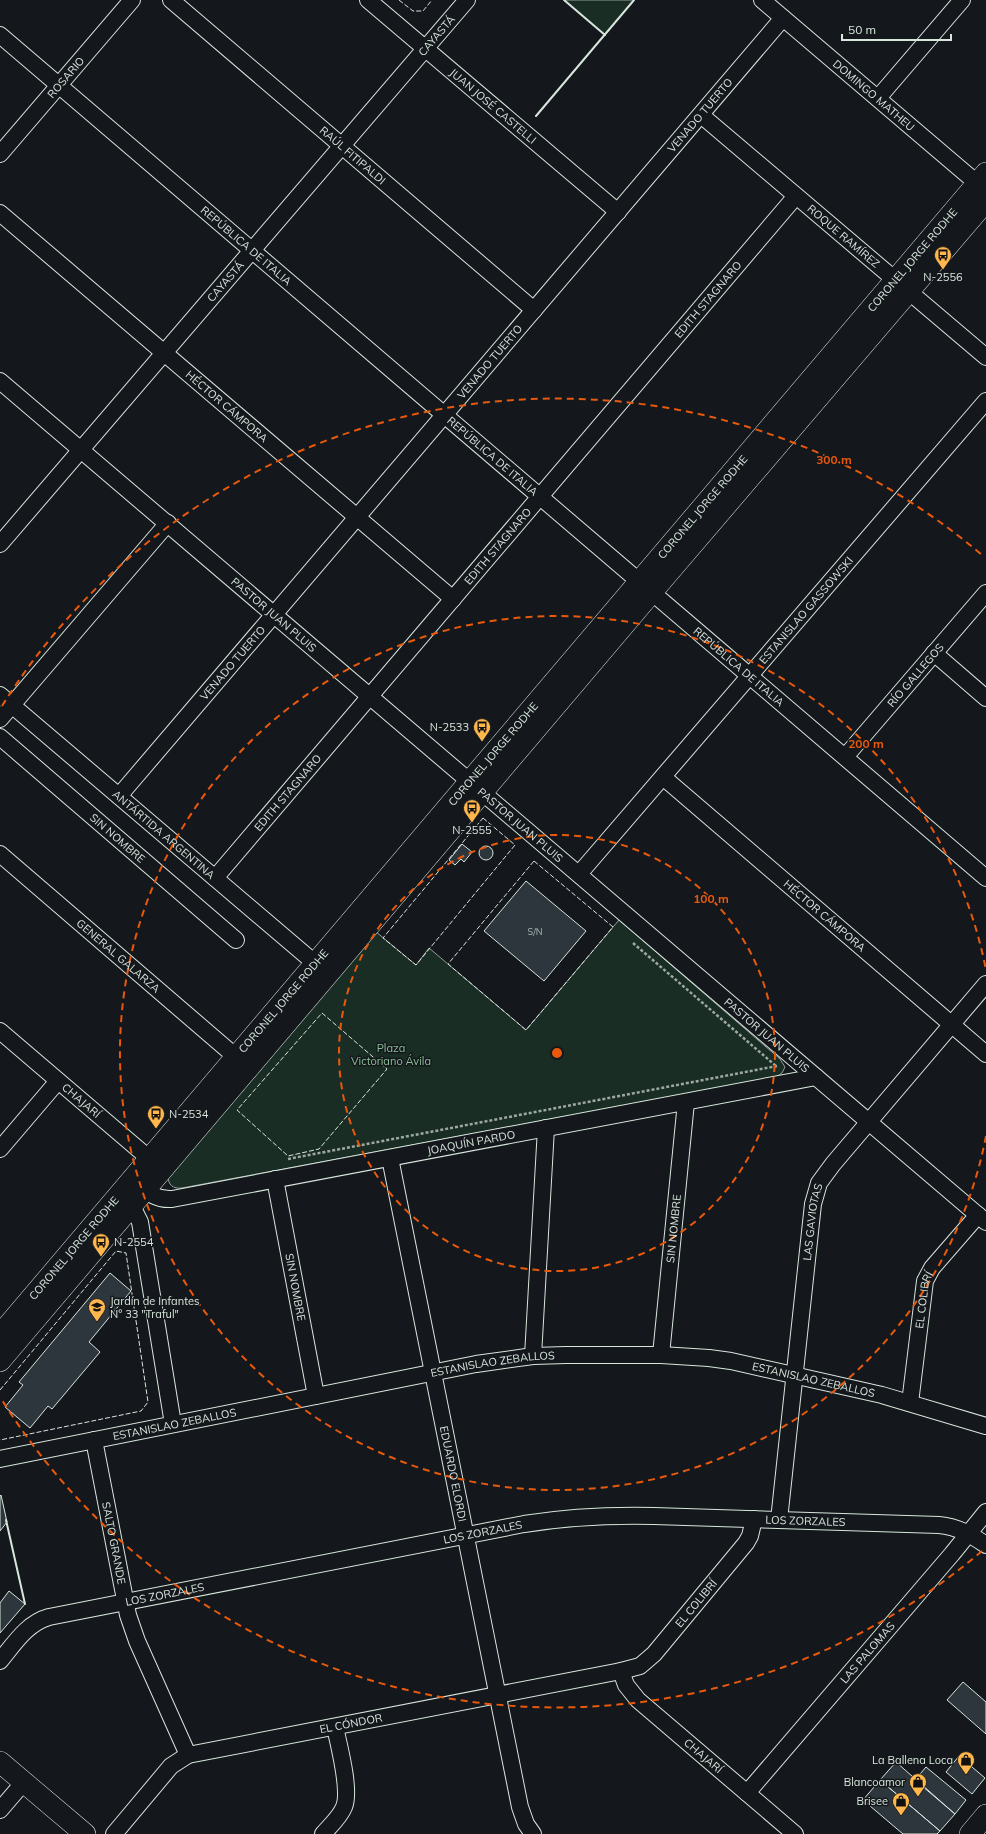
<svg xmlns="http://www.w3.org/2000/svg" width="986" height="1834" font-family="Mulish,sans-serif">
	<rect width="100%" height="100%" fill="#14181c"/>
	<path fill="#1a2d24" stroke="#939e99" d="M564,0h70l-29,35z
		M619,920l161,139 5,8 -3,6 -6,4 -594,111c-9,1 -14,-3 -14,-12l207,-245 41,34 13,-17 97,82z"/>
	<path fill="#2c363c" stroke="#d8e6dc" d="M462,844l10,8 -8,10 -3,-3 -6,6 -6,-5z
		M479 853a7 7 0 1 1 14 0a7 7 0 1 1-14 0Z
		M526,881l60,50 -42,50 -60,-50z
		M110,1273l21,18 -42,51 11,10 -48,57 -4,-3 -18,22 -25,-21 18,-22 -4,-3z
		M1,1495l6,27 -7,9v-35z
		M9,1591l16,13 -25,29v-30z
		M963,1682l23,20v32l-39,-34z
		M959,1756l26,22 -13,16 -26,-22z
		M896,1762l59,52 -15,17 -60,-51z
		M926,1767l40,33 -11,14 -40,-34z
		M880,1780l60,51 -3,3h-34l-40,-34z"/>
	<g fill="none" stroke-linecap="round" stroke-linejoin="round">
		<g stroke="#d8e6dc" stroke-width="18">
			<g id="minor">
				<path id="s1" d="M171,0l363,310"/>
				<path id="s2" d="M368,0l250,212"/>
				<path id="s3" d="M762,0l223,190"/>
				<path id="s4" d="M0,35l986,843"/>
				<path d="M878,98l84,-98"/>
				<path id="s5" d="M701,115l285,242"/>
				<path id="s6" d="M0,154l132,-154"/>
				<path id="s7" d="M0,213l453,386"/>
				<path id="s8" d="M0,381l986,841"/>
				<path id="s9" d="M0,544l467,-544"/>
				<path d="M934,653l52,45"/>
				<path id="s10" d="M0,695l323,275"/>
				<path d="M0,719l168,-196"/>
				<path id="s11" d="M0,737l236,203"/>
				<path id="s12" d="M845,757l141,-164"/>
				<path id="s13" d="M663,777l323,277"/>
				<path id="s14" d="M119,796l664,-778"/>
				<path id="s15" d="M0,854l236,203"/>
				<path id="s16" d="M579,874l407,-473"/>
				<path id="s17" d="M215,878l581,-682"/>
				<path id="s18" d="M0,1031l158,135"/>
				<path d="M0,1149l58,-68"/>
				<path id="s19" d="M390,1158l130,649 6,17 7,10"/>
				<path id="s20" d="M275,1179l41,217"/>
				<path id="s21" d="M136,1183c12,10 21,17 36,16l644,-122"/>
				<path d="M122,1200l12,10 6,12 33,202"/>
				<path id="s22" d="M661,1355l25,-253"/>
				<path d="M533,1356l13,-228"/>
				<path id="s23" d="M910,1403l15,-122 7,-13 46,-53"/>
				<path id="s24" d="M94,1440l34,175 9,26 51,114"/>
				<path id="s25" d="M0,1459l476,-95 57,-8 33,-1h95l48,3 22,3 151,34 104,31"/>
				<path id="s26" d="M779,1520l34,-316 6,-21 14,-19 153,-180"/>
				<path id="s27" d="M0,1661c14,-17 27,-38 49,-44l475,-93c44,-7 86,-9 130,-8l285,9c19,2 31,9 47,20"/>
				<path id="s28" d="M621,1671l5,14 12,15 157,134"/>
				<path id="s29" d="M747,1793l205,-239 34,-42"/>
				<path d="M0,1810l24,-28"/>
				<path id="s30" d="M114,1834l57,-68 17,-11 433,-84 19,-5 14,-12 92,-111 4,-7 4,-17"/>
				<path d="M323,1834c7,-8 17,-17 21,-27 7,-17 -5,-61 -9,-80"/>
			</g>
		</g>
		<g stroke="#d8e6dc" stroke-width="22">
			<g id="major">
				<path id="s31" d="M0,1335l986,-1162"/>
				<path d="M0,1361l652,-769 334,-391"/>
				<path d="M0,1762l85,72"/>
				<path d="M970,1834l16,-19"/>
			</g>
		</g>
		<path stroke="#9da8a2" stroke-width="2.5" stroke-dasharray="3 2" stroke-linecap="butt" d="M633,943l143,123
			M288,1159l489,-93"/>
		<use href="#minor" stroke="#14181c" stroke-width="16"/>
		<use href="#major" stroke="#14181c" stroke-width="21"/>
		<path stroke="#d8e6dc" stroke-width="1" stroke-dasharray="5 2" stroke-linecap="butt" d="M399,0l14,11h10l9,-11
			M483,818l32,27 -99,120 -33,-27z
			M534,861l79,66 -87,103 -78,-66z
			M322,1013l65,56 -68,80 -31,7 -51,-46z
			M0,1390l116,-139 10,2 22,149 -7,9 -141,29"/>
		<path stroke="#d8e6dc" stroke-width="2" d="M564,0l41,35
			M536,116l98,-116
			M6,1520l19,84"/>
	</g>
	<g fill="none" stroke="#e8590c" stroke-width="2" stroke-dasharray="7 5">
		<circle cx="557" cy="1053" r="218"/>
		<path d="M986 1136A437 437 0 1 1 986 970"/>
		<path d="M982 1551A655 655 0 0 1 2 1400M2 706A655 655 0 0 1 982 555"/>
	</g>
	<defs>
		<g id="bus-pin" transform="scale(0.9)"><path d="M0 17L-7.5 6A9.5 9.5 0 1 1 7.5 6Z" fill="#ffb74d" stroke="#14181c"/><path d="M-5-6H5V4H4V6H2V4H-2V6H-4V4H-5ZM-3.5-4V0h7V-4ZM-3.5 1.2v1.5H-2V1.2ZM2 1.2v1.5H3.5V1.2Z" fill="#111"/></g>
		<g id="school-pin" transform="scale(0.9)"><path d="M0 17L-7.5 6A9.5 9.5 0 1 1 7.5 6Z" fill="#ffb74d" stroke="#14181c"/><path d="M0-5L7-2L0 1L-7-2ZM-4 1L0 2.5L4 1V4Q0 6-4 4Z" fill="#111"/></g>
		<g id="shop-pin" transform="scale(0.9)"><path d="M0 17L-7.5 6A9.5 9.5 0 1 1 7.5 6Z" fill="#ffb74d" stroke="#14181c"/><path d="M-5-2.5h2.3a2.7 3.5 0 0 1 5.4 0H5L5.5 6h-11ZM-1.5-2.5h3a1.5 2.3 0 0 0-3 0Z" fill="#111"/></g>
	</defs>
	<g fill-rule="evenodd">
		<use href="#bus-pin" x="943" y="255"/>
		<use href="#bus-pin" x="482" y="727"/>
		<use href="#bus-pin" x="472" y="808"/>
		<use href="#bus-pin" x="156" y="1114"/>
		<use href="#bus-pin" x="101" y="1242"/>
		<use href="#school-pin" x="97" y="1307"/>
		<use href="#shop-pin" x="966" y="1760"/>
		<use href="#shop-pin" x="918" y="1782"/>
		<use href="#shop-pin" x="901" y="1801"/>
	</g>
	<g text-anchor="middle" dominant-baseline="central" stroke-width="3" stroke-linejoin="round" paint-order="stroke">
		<g font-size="9" fill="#adbab4">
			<text x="535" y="931">S/N</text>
		</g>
		<g font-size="11" fill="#d8e6dc" stroke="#14181c">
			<text stroke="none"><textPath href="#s9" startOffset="670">CAYASTÁ</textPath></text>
			<text stroke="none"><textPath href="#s6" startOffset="101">ROSARIO</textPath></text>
			<text stroke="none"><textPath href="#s3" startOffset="147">DOMINGO MATHEU</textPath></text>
			<text stroke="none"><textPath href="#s2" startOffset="164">JUAN JOSÉ CASTELLI</textPath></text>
			<text stroke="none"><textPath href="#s14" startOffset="895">VENADO TUERTO</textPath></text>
			<text stroke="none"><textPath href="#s1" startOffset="239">RAÚL FITIPALDI</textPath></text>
			<text stroke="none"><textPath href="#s5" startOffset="187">ROQUE RAMÍREZ</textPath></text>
			<text stroke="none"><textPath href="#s4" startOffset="324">REPÚBLICA DE ITALIA</textPath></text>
			<text stroke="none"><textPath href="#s31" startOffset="1410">CORONEL JORGE RODHE</textPath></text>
			<text stroke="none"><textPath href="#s9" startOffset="346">CAYASTÁ</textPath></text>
			<text stroke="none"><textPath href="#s17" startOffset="760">EDITH STAGNARO</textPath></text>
			<text stroke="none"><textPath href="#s14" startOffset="571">VENADO TUERTO</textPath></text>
			<text stroke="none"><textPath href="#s7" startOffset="298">HÉCTOR CÁMPORA</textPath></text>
			<text stroke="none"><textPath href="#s4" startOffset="648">REPÚBLICA DE ITALIA</textPath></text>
			<text stroke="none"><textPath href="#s31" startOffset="1086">CORONEL JORGE RODHE</textPath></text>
			<text stroke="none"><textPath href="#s17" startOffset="436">EDITH STAGNARO</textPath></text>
			<text stroke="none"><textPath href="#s16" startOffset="348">ESTANISLAO GASSOWSKI</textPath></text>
			<text stroke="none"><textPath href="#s8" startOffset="360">PASTOR JUAN PLUIS</textPath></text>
			<text stroke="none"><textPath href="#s14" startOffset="175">VENADO TUERTO</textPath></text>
			<text stroke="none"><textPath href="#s4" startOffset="972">REPÚBLICA DE ITALIA</textPath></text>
			<text stroke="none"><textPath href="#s12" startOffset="108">RÍO GALLEGOS</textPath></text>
			<text stroke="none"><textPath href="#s31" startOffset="762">CORONEL JORGE RODHE</textPath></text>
			<text stroke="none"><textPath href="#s17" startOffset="112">EDITH STAGNARO</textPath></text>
			<text stroke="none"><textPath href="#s8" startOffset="684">PASTOR JUAN PLUIS</textPath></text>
			<text stroke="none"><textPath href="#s10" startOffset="215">ANTÁRTIDA ARGENTINA</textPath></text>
			<text stroke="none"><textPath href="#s11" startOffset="155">SIN NOMBRE</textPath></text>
			<text stroke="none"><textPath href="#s13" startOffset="213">HÉCTOR CÁMPORA</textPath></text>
			<text stroke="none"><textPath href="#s15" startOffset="156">GENERAL GALARZA</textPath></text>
			<text stroke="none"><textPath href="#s31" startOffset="438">CORONEL JORGE RODHE</textPath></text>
			<text stroke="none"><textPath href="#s8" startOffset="1008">PASTOR JUAN PLUIS</textPath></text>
			<text stroke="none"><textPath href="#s18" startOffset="107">CHAJARÍ</textPath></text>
			<text stroke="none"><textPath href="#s21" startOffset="345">JOAQUÍN PARDO</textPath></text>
			<text stroke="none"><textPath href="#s26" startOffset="300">LAS GAVIOTAS</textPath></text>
			<text stroke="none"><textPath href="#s22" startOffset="127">SIN NOMBRE</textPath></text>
			<text stroke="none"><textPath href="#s31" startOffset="114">CORONEL JORGE RODHE</textPath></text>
			<text stroke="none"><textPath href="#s20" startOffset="110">SIN NOMBRE</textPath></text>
			<text stroke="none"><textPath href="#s23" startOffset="104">EL COLIBRÍ</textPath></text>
			<text stroke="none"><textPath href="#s25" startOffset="502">ESTANISLAO ZEBALLOS</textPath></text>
			<text stroke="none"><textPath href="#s25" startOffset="826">ESTANISLAO ZEBALLOS</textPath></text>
			<text stroke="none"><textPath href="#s25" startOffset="178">ESTANISLAO ZEBALLOS</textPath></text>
			<text stroke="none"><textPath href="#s19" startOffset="322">EDUARDO ELORDI</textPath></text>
			<text stroke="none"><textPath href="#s27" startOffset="833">LOS ZORZALES</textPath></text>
			<text stroke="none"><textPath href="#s27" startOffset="509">LOS ZORZALES</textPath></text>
			<text stroke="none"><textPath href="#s24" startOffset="105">SALTO GRANDE</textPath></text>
			<text stroke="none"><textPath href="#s27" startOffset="185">LOS ZORZALES</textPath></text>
			<text stroke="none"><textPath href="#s30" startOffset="654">EL COLIBRÍ</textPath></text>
			<text stroke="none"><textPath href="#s29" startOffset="185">LAS PALOMAS</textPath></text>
			<text stroke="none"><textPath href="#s30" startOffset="275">EL CÓNDOR</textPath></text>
			<text stroke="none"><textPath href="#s28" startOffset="120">CHAJARÍ</textPath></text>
		</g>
		<g font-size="11" fill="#d8e6dc" stroke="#14181c" text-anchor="end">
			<text x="943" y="277" text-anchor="middle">N-2556</text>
			<text x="469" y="727">N-2533</text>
			<text x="472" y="830" text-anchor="middle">N-2555</text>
			<text x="169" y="1114" text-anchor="start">N-2534</text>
			<text x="114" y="1242" text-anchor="start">N-2554</text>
			<text x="110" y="1301" text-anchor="start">Jardín de Infantes<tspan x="110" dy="13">N° 33 "Traful"</tspan></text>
			<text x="953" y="1760">La Ballena Loca</text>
			<text x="905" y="1782">Blancoamor</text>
			<text x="888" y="1801">Brisee</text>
		</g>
		<g font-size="11" fill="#8ac095" stroke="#14181c">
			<text x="391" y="1048">Plaza<tspan x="391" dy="13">Victoriano Ávila</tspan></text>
		</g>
	</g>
	<circle cx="557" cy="1053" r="6" fill="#e8590c" stroke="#14181c" stroke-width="2"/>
	<g font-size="12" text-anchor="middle" font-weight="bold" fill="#e8590c" stroke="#14181c" stroke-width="3" stroke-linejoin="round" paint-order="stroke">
		<text x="834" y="464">300 m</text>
		<text x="866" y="748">200 m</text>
		<text x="711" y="903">100 m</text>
	</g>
	<path d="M842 34v6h109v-6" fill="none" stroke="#d8e6dc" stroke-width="2"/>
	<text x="848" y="34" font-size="12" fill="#d8e6dc" stroke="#14181c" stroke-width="3" paint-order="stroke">50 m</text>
</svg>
